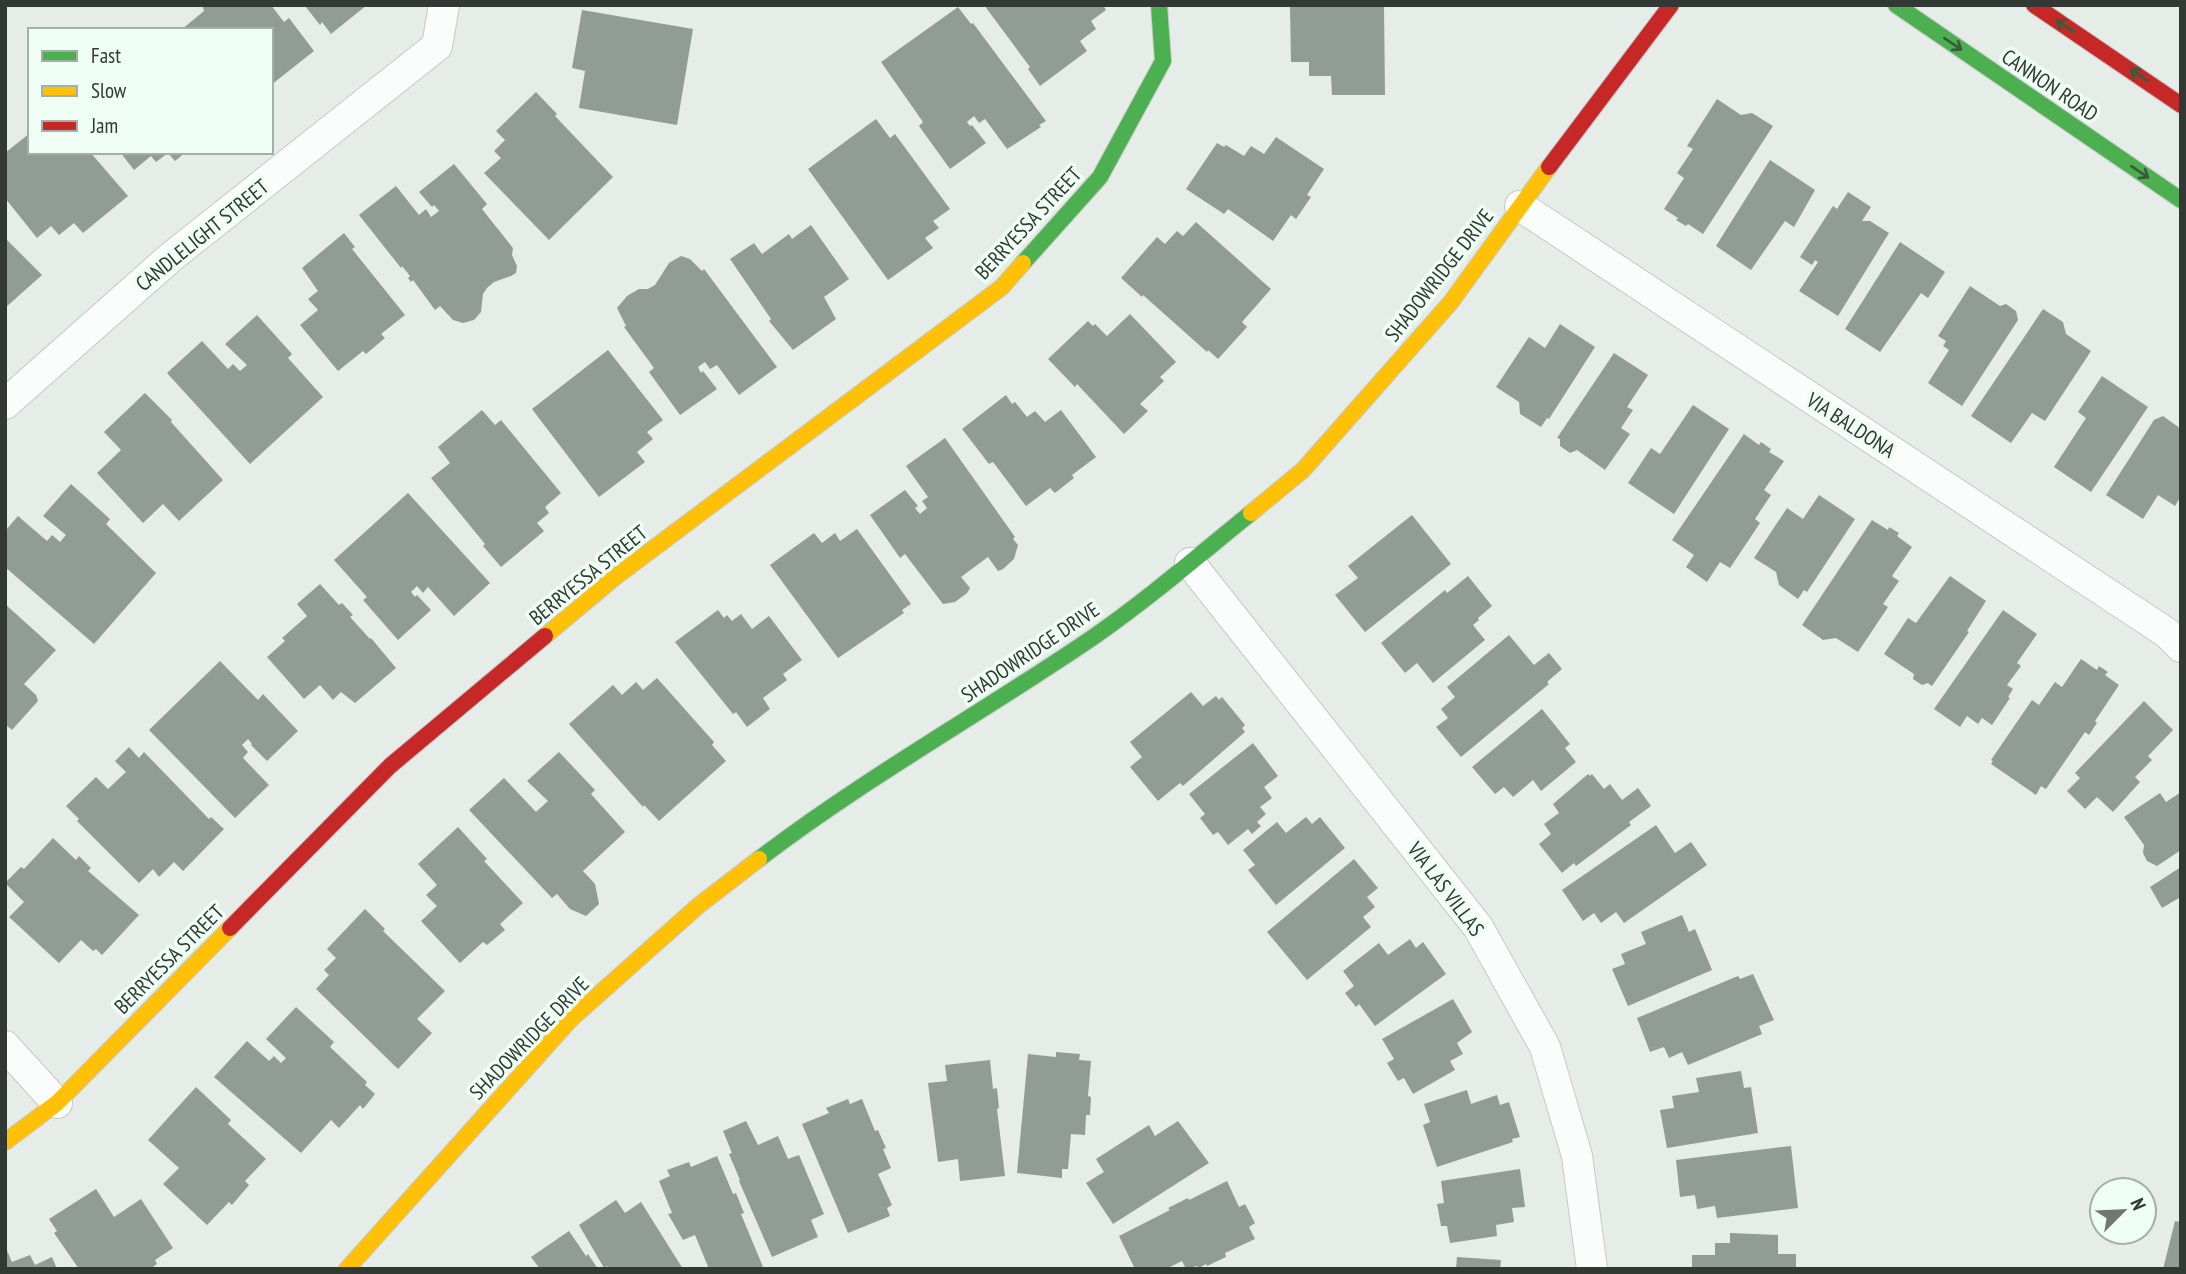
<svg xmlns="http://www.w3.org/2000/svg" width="2186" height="1274" font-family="'PT Sans Narrow',sans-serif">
	<rect width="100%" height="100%" fill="#e6ece8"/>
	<path fill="#929c96" d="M202,5h69l13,17 5,-4 25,33 -43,34v-55h-90l23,-19z
		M308,5h59l-36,29 -9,-12 -2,3 -15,-19z
		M984,5h119l3,5 -15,11 5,8 -16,12 7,10 -47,35 -12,-17 2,-2z
		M1308,5h76l1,90h-53l-1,-19h-22v-14h-18l-1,-55h18z
		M958,7l13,17 2,-1 73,98 -7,4 2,2 -34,22 -22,-30 -6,4 -5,-7 -7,6 3,4 2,-1 14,18 -36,26 -31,-43 4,-4 -42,-60z
		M582,10l111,19 -16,96 -98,-17 6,-37 -13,-3z
		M536,92l21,22 -2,2 58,61 -64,63 -65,-67 17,-15 -7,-7 11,-11 -9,-9z
		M1717,99l24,16 11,-2 21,13 -70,108 -15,-10 -2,2 -10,-6 2,-2 -14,-9 20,-31 -7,-5 16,-24 -6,-3z
		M876,119l14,19 5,-4 55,75 -17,12 6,7 -14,10 8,10 -45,32 -80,-111z
		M30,133v19h60l38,44 -45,37 -9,-10 -15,12 -8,-9 -14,12 -32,-40v-45z
		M1276,137l48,32 -17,26 4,2 -15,22 -5,-4 -18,26 -45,-32 -4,5 -38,-25 31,-46 7,4 2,-2 18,11 7,-10 13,8z
		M120,152h66l-11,9 -7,-8 -12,9 -5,-6 -17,14z
		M1770,160l45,30 -21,37 -9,-6 -34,49 -35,-24z
		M454,164l33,40 -5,5 31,39 -1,7 5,11 -1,7 -5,3 -17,6 -7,6 -4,6 -2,18 -7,8 -11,3 -10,-3 -13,-14 -5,4 -22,-30 -2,2 -3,-4 2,-2 -8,-10 -1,2 -42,-53 37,-29 23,29 7,-6 5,8 8,-6 -5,-6 -2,2 -13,-15z
		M1848,192l23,15 -9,14h8l19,12 -51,83 -39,-25 19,-29 -3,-2 -3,5 -12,-8 33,-51 4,3z
		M1196,222l75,67 -29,33 5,5 -29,32 -10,-9 -1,2 -64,-57 -1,2 -21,-19 36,-41 8,7 12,-13 6,5z
		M811,225l38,54 -25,18 12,22 -43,31 -24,-29 2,-2 -41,-60 24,-16 8,11 27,-20 3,5z
		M344,233l11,14 -3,2 53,66 -24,19 4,4 -19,16 -3,-3 -25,20 -38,-46 18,-15 -10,-11 10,-8 -16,-23z
		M5,238l37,37 -37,33z
		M1900,242l45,30 -17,26 -7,-5 -41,59 -35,-23z
		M681,256l9,3 12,12 2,-2 73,98 -38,28 -22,-30 -7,4 -5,-7 -7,5 3,6 2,-2 14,18 -37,26 -31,-43 5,-4 -30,-41 2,-1 -9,-18 10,-12 12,-7h9l7,-4 14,-22z
		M1970,286l30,20 6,-2 10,7 2,9 -56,86 -34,-23 21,-33 -6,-4 3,-5 -8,-5z
		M2043,309l20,13 3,12 25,17 -46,70 -13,-8 -21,30 -40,-27z
		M1130,314l46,48 -16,15 4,4 -24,23 8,7 -24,23 -47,-50 -2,3 -27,-28 40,-38 5,5 2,-2 12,12z
		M257,315l35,39 -4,4 35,39 -73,67 -83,-91 35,-32 26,28 5,-5 7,7 7,-6 -22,-21z
		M1560,324l35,23 -46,72 -2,-1 -6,9 -21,-13 -1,-12 -23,-15 33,-50 16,11z
		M608,350l55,70 -16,12 6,7 -16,13 8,10 -46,35 -67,-88z
		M1614,353l34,22 -21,32 6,3 -12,18 9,6 -25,36 -28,-20 -7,3 -10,-7v-7l-3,-1z
		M2102,376l46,31 -57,85 -37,-25 32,-49 -8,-6z
		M145,393l27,27 -1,2 52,58 -44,41 -16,-17 -20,19 -46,-50 24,-23 -17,-18z
		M1006,395l6,9 3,-2 12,15 8,-6 10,11 16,-12 35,47 -24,18 2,3 -19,15 -5,-5 -24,18 -33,-44 -4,2 -27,-35z
		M1693,405l36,24 -55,85 -46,-31 23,-35 9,6z
		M482,410l13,15 6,-5 60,73 -16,14 4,6 -12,10 7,8 -43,36 -18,-21 2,-2 -54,-66 19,-15 -12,-16z
		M2163,416l18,13v67l-6,10 -17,-11 -15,24 -37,-24 48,-75z
		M1744,434l15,11 2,-3 10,7 -2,3 15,9 -20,29 7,5 -16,24 5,4 -30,45 -10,-6 -13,20 -21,-15 8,-12 -22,-15z
		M945,438l70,99 -2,2 5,6 -4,14 -11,10 -5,2 -10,-14 -27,20 9,11 -3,5 -12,9 -12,2 -38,-50 -5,4 -30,-43 35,-25 13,16 -3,2 5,6 7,-6 -5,-7 6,-4 -22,-31z
		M71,484l39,35 -4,5 50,49 -62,71 -89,-77v-36l13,-15 29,25 5,-6 8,7 6,-7 -23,-19z
		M408,493l82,90 -36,33 -26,-29 -5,6 -6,-7 -6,6 4,5 2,-2 14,15 -33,30 -35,-40 4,-3 -33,-37z
		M1819,495l36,24 -48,73 -3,-2 -6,9 -19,-14 -3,-13 -22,-14 33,-50 16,11z
		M1412,515l39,49 -86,68 -30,-37 23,-17 -10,-12z
		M1872,520l16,10 1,-3 10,6 -2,3 15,11 -20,29 7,5 -16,23 5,3 -30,45 -22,-14 -13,2 -21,-15z
		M857,529l54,75 -9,6 2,3 -66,45 -68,-93 44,-32 8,10 13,-10 5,8z
		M1468,576l24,30 -14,12 1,2 -6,5 12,15 -52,43 -16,-20 -12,10 -24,-30 64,-53 2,3z
		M1950,576l36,25 -19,30 2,1 -37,54 -4,-3 -6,2 -9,-6 1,-5 -30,-20 24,-36 8,5z
		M320,584l19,21 3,-2 11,12 -3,2 20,22 1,-1 25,30 -41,35 -14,-11 -8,8 -13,-15 -16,14 -37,-42 18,-16 -3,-3 25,-22 -10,-12z
		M5,604l51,46 -32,34 12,11 2,6 -26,29 -7,-6z
		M718,610l6,8 3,-3 5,6 9,-7 11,15 17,-13 33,44 -19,14 4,6 -24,18 7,11 -23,18 -11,-15 -3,2 -58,-72z
		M2003,610l34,24 -20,29 4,3 -14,19 6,4 -5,8 2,1 -18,27 -10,-7 -4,6 -11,-8 -7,11 -26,-18z
		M1509,635l25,30 15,-12 13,16 -15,13 2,2 -88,73 -25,-30 12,-9 -7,-9 14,-12 -8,-10z
		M2081,659l16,11 2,-4 9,6 -3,3 14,10 -24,36 2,2 -8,12 -4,-3 -39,57 -5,-3 -5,9 -45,-31 2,-3 -2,-1 41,-60 7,5 16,-23 7,5z
		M220,661l38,39 5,-6 35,37 -31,30 -16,-16 1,-1 -4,-5 -6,6 6,7 -5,6 26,27 -34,33 -86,-88z
		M657,678l57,64 -2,3 14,16 -67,60 -15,-16 -1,2 -74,-83 44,-39 9,10 14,-13 7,8z
		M1191,692l12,14 13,-10 3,4 3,-3 23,28 -3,3 3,4 -62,54 -3,-3 -22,18 -28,-34 12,-10 -12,-15z
		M2144,701l29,29 -25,26 4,4 -17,17 5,5 -27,30 -16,-15 -12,12 -18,-18 13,-13 -5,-5z
		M1542,709l28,35 -5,4 11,14 -35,29 -8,-11 -20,17 -9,-10 -9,7 -23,-27z
		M1253,743l25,33 -14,11 8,11 -12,9 6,7 -9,8 4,4 -9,8 -4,-5 -20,16 -10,-13 -5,3 -13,-17 5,-4 -16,-20z
		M129,747l10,11 5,-6 65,67 2,-2 13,12 -41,42 -9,-9 -15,15 -6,-8 -14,14 -62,-62 2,-2 -13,-13 30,-29 12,12 18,-17 -11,-11z
		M559,752l36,38 -4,4 34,38 -42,39 12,13 4,20 -13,12 -16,-7 -13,-15 -5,4 -83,-88 35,-32 32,34 12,-11 -21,-20z
		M1588,774l2,2 2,-2 12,15 6,-5 12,16 16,-12 13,18 -22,16 2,3 -55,41 -2,-3 -12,10 -23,-29 12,-10 -7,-10 15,-11 -6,-9z
		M2181,792v58l-24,16 -10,-5 -4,-8 1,-8 -20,-28 36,-24 6,9z
		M1306,817l6,7 8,-7 25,31 -69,57 -28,-35 7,-5 -12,-15 34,-28 9,11z
		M1656,825l19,28 16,-11 16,23 -83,58 -8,-11 -15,11 -7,-10 -11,8 -21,-31z
		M458,827l29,32 -3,2 39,42 -23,21 5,6 -18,15 -4,-3 -23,21 -39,-42 16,-15 -11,-11 11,-10 -19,-21z
		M53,838l23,22 3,-4 12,12 -3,3 51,44 -37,40 -6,-6 -3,2 -12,-11 -22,23 -50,-46 15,-15 -19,-19 16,-16 3,2z
		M1354,859l24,29 -11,9 8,10 -12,10 8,10 -64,53 -40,-48z
		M2181,867v34l-2,-3 -17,10 -12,-21z
		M365,909l20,20 -2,2 62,60 -28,28 15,14 -34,36 -82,-80 13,-14 -5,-5 12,-12 -9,-9z
		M1682,915l7,17 6,-3 17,41 -84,36 -16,-37 13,-5 -4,-10 25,-10 -5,-12z
		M1410,939l6,9 7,-6 23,32 -71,52 -16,-22 -3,3 -11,-14 9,-7 -11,-15 36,-28 9,12z
		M1753,974l21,46 -15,6 3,8 -74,31 -6,-13 -13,6 -5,-11 -14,5 -13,-34 101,-42 2,3z
		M1453,999l19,33 -15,11 6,11 -13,7 5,9 -42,24 -9,-16 -6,3 -11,-18 7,-4 -12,-20z
		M296,1007l38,35 -4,5 37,35 -2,3 10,9 -12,15 -3,-4 -21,23 -8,-8 -30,33 -87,-76 33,-36 22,20 5,-5 7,7 5,-5 -20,-19z
		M1056,1052l24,2 -1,6 12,1 -3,35 3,1 -1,18h-4l-1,20 -14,-1 -3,35h-6v9l-45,-5 11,-119 28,3z
		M990,1060l3,29 4,-1 2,20 -2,1 8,67 -45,5 -2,-22 -20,3 -10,-79 19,-2 -2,-16z
		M1741,1071l3,17 7,-1 7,46 -91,15 -7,-38 14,-2 -2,-12 27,-4 -3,-14z
		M196,1087l35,33 -3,4 38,35 -21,22 4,4 -17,20 -3,-3 -22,23 -44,-41 16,-16 -31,-28z
		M1467,1090l4,14 26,-9 3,10 9,-3 11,35 -8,2 1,3 -76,25 -14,-42 7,-3 -6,-18z
		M848,1099l2,5 12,-5 13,32 3,-1 8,18 -3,1 8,19 -13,6 14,31 -5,3 3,8 -42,17 -46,-109 27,-11 -3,-5z
		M746,1121l12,24 20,-9 10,23 11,-4 25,59 -13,6 7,17 -46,20 -33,-76 1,-1 -11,-26 3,-1 -9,-22z
		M1178,1121l31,42 -96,61 -27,-41 18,-11 -8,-13 53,-34 6,11z
		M1791,1146l7,62 -81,10 -2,-12 -18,3 -2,-14 -15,2 -4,-37z
		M717,1156l16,38 3,-1 8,20 -3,1 22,53 -5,2h-49l-14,-34 -12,5 -15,-26 4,-1 -13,-32 11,-5 -3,-6 22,-8 2,5z
		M1520,1169l5,38 -13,1 2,14 -18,3 1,11 -47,7 -3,-17h-6l-4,-22 7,-1 -3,-22z
		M1227,1181l12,26 6,-3 10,19 -6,4 6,12 -30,14 1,4 -19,9 -1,-2 -7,4 -2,-2 -11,3 -4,-8 -16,8h-31l-16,-33 51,-26 -2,-2 20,-10 1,2z
		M96,1189l18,28 27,-18 32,49 -18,12 2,4 -7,5h-71l-25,-36 3,-2 -8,-12z
		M616,1200l9,13 16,-11 42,67h-75l-1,-3 -3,2 -25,-43z
		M2175,1221l6,1v47h-18z
		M569,1231l17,25 2,-2 10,15h-58l-9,-12z
		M1730,1233l48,2v19h18v15h-104v-14h23v-12h15z
		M5,1246l7,16 18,-7 5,10 17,-8 5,12h-52z
		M1457,1257l44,3 -1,9h-44z"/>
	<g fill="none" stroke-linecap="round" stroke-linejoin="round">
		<g stroke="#c5cac6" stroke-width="32">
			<path id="street" d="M1520,206l647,427 14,14
				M5,404l166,-147 266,-211 7,-41
				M1190,563l288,364 67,120 32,109 15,113
				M5,1046l52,57"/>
		</g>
		<g stroke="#c5cac6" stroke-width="18">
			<path id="fast" d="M1896,5l285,195
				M1023,263l77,-86 63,-116 -4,-56
				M759,859c106,-81 223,-146 333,-221 55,-38 107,-83 159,-125"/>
		</g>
		<g stroke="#c5cac6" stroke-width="18">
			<path id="slow" d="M1251,513l52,-43 148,-168 98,-135
				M545,636l69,-58 388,-291 21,-24
				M5,1142l52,-39 173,-175
				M347,1269l224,-250 127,-113 61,-47"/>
		</g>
		<g stroke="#c5cac6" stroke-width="18">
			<path id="jam" d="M2034,5l147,100
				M1549,167l122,-162
				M230,928l160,-162 155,-130"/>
		</g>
		<use href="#street" stroke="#fbfcfc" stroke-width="30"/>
		<use href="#fast" stroke="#4caf50" stroke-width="16"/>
		<use href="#slow" stroke="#ffc107" stroke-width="16"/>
		<use href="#jam" stroke="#c62828" stroke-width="16"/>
	</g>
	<defs><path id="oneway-shaft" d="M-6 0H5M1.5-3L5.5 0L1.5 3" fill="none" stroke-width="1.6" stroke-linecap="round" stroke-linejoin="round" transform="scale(1.75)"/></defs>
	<g stroke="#3a5c3c">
		<use href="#oneway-shaft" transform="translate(2065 26) rotate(-147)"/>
		<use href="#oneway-shaft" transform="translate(1953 44) rotate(34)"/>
		<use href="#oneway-shaft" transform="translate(2139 75) rotate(-145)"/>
		<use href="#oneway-shaft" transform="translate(2140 172) rotate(34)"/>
	</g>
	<g text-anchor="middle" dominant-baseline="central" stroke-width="7" stroke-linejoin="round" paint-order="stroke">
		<g font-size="21" fill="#323834" stroke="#effef4">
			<text transform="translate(2050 85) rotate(34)">CANNON ROAD</text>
			<text transform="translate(1028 223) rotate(-47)">BERRYESSA STREET</text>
			<text transform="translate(202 235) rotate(-39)">CANDLELIGHT STREET</text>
			<text transform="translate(1439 275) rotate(-52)">SHADOWRIDGE DRIVE</text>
			<text transform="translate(1851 425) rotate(33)">VIA BALDONA</text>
			<text transform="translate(588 575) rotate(-39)">BERRYESSA STREET</text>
			<text transform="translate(1030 652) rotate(-34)">SHADOWRIDGE DRIVE</text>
			<text transform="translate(1446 889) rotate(53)">VIA LAS VILLAS</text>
			<text transform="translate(169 959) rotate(-45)">BERRYESSA STREET</text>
			<text transform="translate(529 1038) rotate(-46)">SHADOWRIDGE DRIVE</text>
		</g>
	</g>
	<rect width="2186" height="1274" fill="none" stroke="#323834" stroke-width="14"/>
	<rect x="28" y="28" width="245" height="126" fill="#effef4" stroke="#a3afa7" stroke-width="2"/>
	<rect x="42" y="51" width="35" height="10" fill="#4caf50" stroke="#a3afa7" stroke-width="2"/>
	<text x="91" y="63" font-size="21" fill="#323834">Fast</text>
	<rect x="42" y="86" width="35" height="10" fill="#ffc107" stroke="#a3afa7" stroke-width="2"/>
	<text x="91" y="98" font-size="21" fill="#323834">Slow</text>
	<rect x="42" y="121" width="35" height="10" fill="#c62828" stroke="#a3afa7" stroke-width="2"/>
	<text x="91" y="133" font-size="21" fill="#323834">Jam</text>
	<g transform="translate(2123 1211) rotate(66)"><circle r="33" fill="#effef4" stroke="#a3afa7" stroke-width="2"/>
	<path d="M0-5L12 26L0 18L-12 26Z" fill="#717773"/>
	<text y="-10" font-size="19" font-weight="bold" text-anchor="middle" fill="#323834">N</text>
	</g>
</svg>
